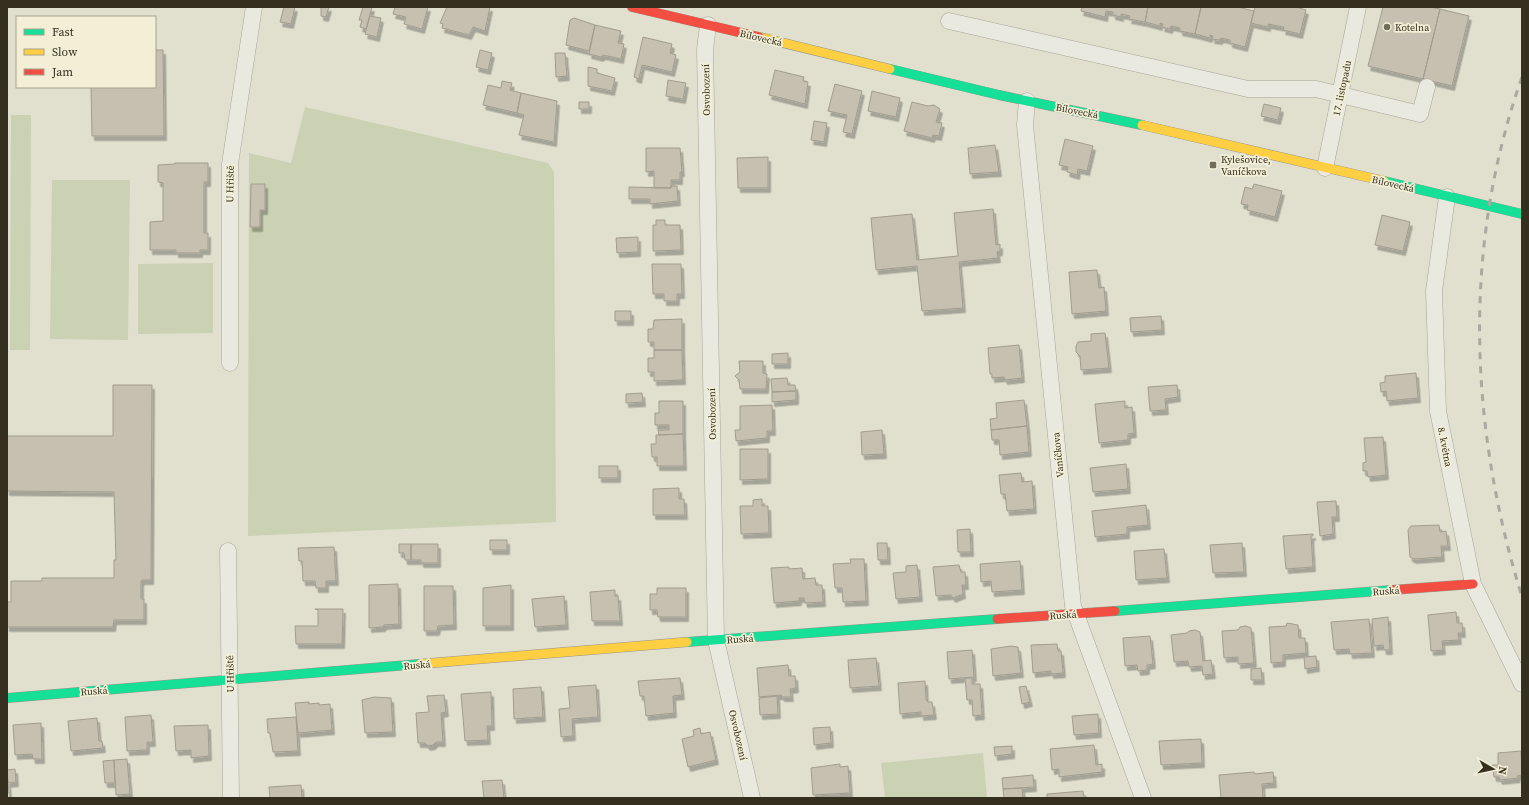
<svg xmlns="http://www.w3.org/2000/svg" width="1529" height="805" font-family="'Source Serif 4',serif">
	<defs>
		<filter id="shadow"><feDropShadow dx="2.5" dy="4.5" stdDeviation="0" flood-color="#0004"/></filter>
	</defs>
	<rect width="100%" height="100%" fill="#e1e0cf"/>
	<path fill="#cbd2b3" d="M305,107l243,56 6,9 2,350 -308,14 1,-383 42,10z
		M11,115h20l-1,235h-20z
		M52,180h78l-2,160 -78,-1z
		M213,263v70l-75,1v-70z
		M983,753l4,45h-102l-4,-35z"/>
	<path fill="#c5c0b0" stroke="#a19c8f" filter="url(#shadow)" d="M284,7h11l-4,17 -11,-2z
		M321,7h8l-3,10 -5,-1z
		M363,7h9l-6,22 -6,-2 2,-7h-3z
		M395,7h33l-6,22 -18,-5 2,-7 -13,-3z
		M447,7h43l-5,24 -12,-4 -4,8 -27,-7 1,-4 -3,-1z
		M1082,7h66l-3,15 -16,-3 1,-3 -9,-2v3l-8,-2v-3l-7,-1 -1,6 -24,-6z
		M1148,7h53l-6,27 -15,-3v-3l-9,-2 -1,3 -8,-2 1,-3 -3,-1v3l-15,-4z
		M1201,7h37l16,4 -9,36 -15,-4v-3l-9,-2 -1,2 -8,-1 1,-3 -3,-1v3l-15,-4z
		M1255,7h41l10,3 -6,24 -17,-4 1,-3 -16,-3v3l-17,-4z
		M1383,7h47l10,2 -17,70 -55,-13z
		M1440,9l29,7 -17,70 -29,-7z
		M370,16l11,2 -4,19 -12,-3z
		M574,18l21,7 -6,26 -23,-6 4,-25z
		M595,25l26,6 -3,12 6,1 -3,15 -18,-4 -2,2 -12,-3z
		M643,37l29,7 -2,9 6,2 -4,17 -30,-7 -3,14 -5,-2z
		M155,50h8l1,86h-72l-1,-49h64z
		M480,50l12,3 -4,17 -12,-3z
		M555,53h10l2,23 -11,1z
		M588,67l9,2v4l18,5 -3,13 -24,-5z
		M775,70l29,7 -1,4 5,1 -3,22 -36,-9z
		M668,80l18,3 -3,16 -17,-3z
		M502,81l10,2 -2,7 11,3 -4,20 -34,-8 5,-20 13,3z
		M835,84l27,7 -10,43 -9,-2 4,-17 -19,-4z
		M872,91l28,7 -4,19 -28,-6z
		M521,93l36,8 -3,41 -35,-7 5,-20 -7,-2z
		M579,102h10v7h-10z
		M912,102l16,4 6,-1 6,4 -4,13 6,1 -3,13 -6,-1 -1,3 -28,-7z
		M1264,104l17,4 -3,12 -17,-4z
		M814,121l13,2 -3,19 -13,-2z
		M1065,139l28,7 -6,25 -9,-2 -1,6 -10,-3 1,-5 -9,-2z
		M995,145l4,27 -29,2 -2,-26z
		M646,148h34l2,24h-2v8h-9v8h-17v-17l-8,1z
		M768,157v31h-30l-1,-30z
		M175,163h33v19h-4v51h4v17h-8v3h-24v-3h-26v-28l13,-1v-38l-5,-1v-17l17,-1z
		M251,184h14v26h-5v17h-10z
		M1254,184l28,7 -7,26 -28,-7 1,-5 -7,-1 4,-17 7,2z
		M671,186h6l1,15 -28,3v-5h-21v-12l42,1z
		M993,209l3,36 4,-1v7l-3,1 1,6 -39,4 4,46 -41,3 -5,-45 -41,4 -5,-52 41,-4 5,46 41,-4 -4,-43z
		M1382,215l28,7 -7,29 -28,-6z
		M656,220h9v5h15l1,25 -28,1v-26h3z
		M638,237v15l-21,1 -1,-15z
		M652,264h29l1,30h-5v7h-13v-7h-11z
		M1097,270l2,18 5,-1 2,24 -34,3 -3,-42z
		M615,311h16v10h-16z
		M1161,316l1,14 -31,2 -1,-14z
		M682,319v31h-28v-8h-6v-13h5l1,-9z
		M1105,333l4,35 -28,2 -1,-14 -4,-4v-6l2,-4 13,-1v-7z
		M1019,345l3,33 -17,2 -1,-3 -12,1v-4h-2l-2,-26z
		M654,350h28l1,30 -29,1v-9h-6v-14h6z
		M788,353v11h-16v-10z
		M739,361h24v12l4,1 -1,15h-26l-1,-9 -4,-4 5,-4z
		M1416,373l2,25 -31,3 -1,-10 -5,1 -1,-9 5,-1v-6z
		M787,378l1,7h7l1,6 -24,1 -1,-13z
		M113,385h39l-1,195h-8l-2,1v18h3v21h-30l-1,7h-106v-25h4v-21h31v-3h72v-18h2l-2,-68 -107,-1v-55h106z
		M1177,385l1,12 -13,2 1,11 -16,1 -2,-24z
		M796,391v9l-24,2v-10z
		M642,393l1,9 -17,1v-9z
		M1024,400l3,26 -36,4 -1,-11 7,-1 -1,-15z
		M659,401h24v33l-24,1 -1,-5h11v-5h-14v-12h4z
		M1125,401v7l7,-1 2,26 -6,1v6l-29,3 -4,-39z
		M772,405l1,26h-6v7l-31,3 -1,-11h5v-24z
		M1027,426l2,26 -29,3 -1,-15h-7l-1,-10z
		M882,430l2,24 -22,1 -1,-23z
		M683,434l1,32h-27v-9h-5l-1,-13h5v-9z
		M1383,437l3,38 -18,2 -1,-6h-4v-8l3,-1 -2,-24z
		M740,449h28v30l-28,1z
		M1126,464l2,25 -35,3 -3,-24z
		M599,466h19v12h-19z
		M1021,473l1,9 10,-1 2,28 -27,2 -2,-17h-4l-2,-19z
		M679,488v11h5l1,16h-32v-26z
		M762,499v7h6l1,27 -28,1 -1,-28h13v-6z
		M1336,501l1,16h-5l1,17 -13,2 -3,-34z
		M1146,505l2,20 -21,2v7l-32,3 -3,-26z
		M1439,525l1,7 6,-1 2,15h-7l1,11 -28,2 -4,-2 -2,-27 3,-4z
		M970,529l1,23h-13l-1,-22z
		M1313,534v2h-2l2,31 -27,2 -3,-33z
		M490,540h17v10h-17z
		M877,543h10l1,17h-10z
		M1242,543l2,29 -31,1 -3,-28z
		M399,544h12v16h-6l-1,-7h-5z
		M411,544h27v19h-17v-3h-10z
		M334,547l2,34h-10v7h-10l-1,-7h-12l-1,-20h-3l-1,-13z
		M1164,549l3,29 -31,2 -2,-29z
		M850,559h14l2,42 -23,1 -1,-14h-7l-2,-24 18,-1z
		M1020,561l2,29 -30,2 -1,-11 -10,1 -1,-18z
		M917,565l3,32 -24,2 -3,-26 13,-1v-6z
		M959,565l2,7h4l1,13h-4l1,9 -10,4 -2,-3 -15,1 -3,-29z
		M789,567v2l13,-1 1,11 12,-1 1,7h6l1,17 -18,1 -1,-5h-5v3l-25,2 -3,-35z
		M398,584l1,40 -15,1 -1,2 -14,1v-43z
		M511,585v41h-28v-38z
		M424,586h29l1,39 -16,1 -1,5h-13z
		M657,588h29v29h-28l-1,-7h-7v-16h7z
		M615,590v6h3l2,25h-28l-2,-29z
		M564,596l2,29 -31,2 -3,-28z
		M315,609h28l-1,35h-46l-1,-18h23v-16z
		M1456,612l1,11h5l1,10h-5l1,7 -17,1 1,9 -12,1 -3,-36z
		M1388,617l2,33h-6l-1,-5 -9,1 -2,-27z
		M1369,619l3,34 -22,1 -1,-5 -15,1 -3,-28z
		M1287,623l11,2 1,13h6l1,15 -23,2v7l-12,1 -2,-36 17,-1z
		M1246,626l5,2 3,35 -16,1v-7l-14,1 -2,-27 16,-1 2,-3z
		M1195,630l5,2 3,29 8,-1 2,14 -10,1 -1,-9 -13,1 -1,-6 -14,1 -3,-27 16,-2 2,-2z
		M1150,636l3,28 -6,1v5l-9,1 -1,-6 -12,1 -2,-28z
		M1057,644l1,7h3l2,22 -12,1v-3l-18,2 -2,-28z
		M1011,646l7,1 3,26 -28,3 -2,-27z
		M972,650l2,27 -25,2 -2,-27z
		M1316,656l1,11 -12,2 -1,-12z
		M876,658l3,28 -29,2 -2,-28z
		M788,665l1,11h6l1,12 -6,1 1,8h-9l-1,-2 -22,2 -2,-29z
		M1261,668l1,12h-11v-11z
		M680,678l2,17 -9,1 1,17 -28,3 -2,-20h-4l-2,-15z
		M965,678h7v6h8l2,31 -9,1 -1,-16h-5z
		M925,681l1,19 2,2h4l2,13 -13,1v-4l-21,2 -2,-31z
		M596,685l2,32 -26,2 1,17 -12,1 -2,-28 11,-1 -2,-21z
		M1026,686l4,16 -8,2 -3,-17z
		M541,687l2,30 -29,2 -1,-30z
		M491,692l1,34h-5l1,14 -23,1 -4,-47z
		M444,695l2,17 -5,1 2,29h-7l-3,3 -5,1 -3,-3h-7l-2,-30 13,-1 -2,-16z
		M777,696l1,18 -18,1 -1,-17z
		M374,697l17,1 2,34 -28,1 -3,-33z
		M309,702v2l10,-1v2l11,-1 2,26 -34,3 -3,-30z
		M1098,714l1,19 -25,2 -2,-19z
		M151,715l2,27h-6v8l-20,1 -2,-34z
		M296,717l2,34 -25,1 -3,-19h-2l-1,-14z
		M97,718l2,23h3l1,7 -32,3 -3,-30z
		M41,723l1,36h-9l-1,-5 -17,1 -2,-30z
		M208,725l1,31 -18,2v-8l-15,1 -2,-25z
		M830,727l1,16 -17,2 -1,-17z
		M700,728l1,6 9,-2 6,28 -28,7 -6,-28 12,-3 -1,-6z
		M1201,739l1,24 -41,2 -2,-24z
		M1094,745l2,20 6,-1v8l-43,5v-8l-7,1 -2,-21z
		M1012,746v8l-17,2 -1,-9z
		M1521,751l1,24 -5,1 1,2 -18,2 -1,-3h-5l-2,-12h6v-12z
		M127,759l3,35 -14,1 -2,-35z
		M114,760l1,23h-10l-2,-22z
		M840,764v3l8,-1 2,27 -37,2 -2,-27z
		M15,769l1,13 -8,1 -1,-13z
		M1254,772l1,2 18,-2 1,11 -12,1 1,14h-42l-2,-23z
		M7,773l2,20h-2z
		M1033,775l1,12 -31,2 -1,-11z
		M502,780l2,18h-20l-2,-17z
		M301,785l1,13h-32l-1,-11z
		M1022,788l1,10h-19l-1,-9z
		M1083,791l1,7h-37v-4z"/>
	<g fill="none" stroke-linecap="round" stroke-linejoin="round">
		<g stroke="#a7a497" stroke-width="17">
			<path id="street" d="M949,21l299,68h68l104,25 7,-27
				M708,25l-3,25 11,590 36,158
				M1027,101l-2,24 48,481 70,192
				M1325,168l33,-161
				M1447,197l-13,94 4,120 35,173 49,100
				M230,363v-199l24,-157
				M228,551l3,247"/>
		</g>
		<g stroke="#969488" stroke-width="10">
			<path id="fast" d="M890,69l109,26 143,30
				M1384,181l138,33
				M1115,611l277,-21
				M687,642l310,-23
				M7,698l413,-34"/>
		</g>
		<g stroke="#969488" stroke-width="10">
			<path id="slow" d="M759,37l131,32
				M1142,125l242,56
				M420,664l267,-22"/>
		</g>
		<g stroke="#969488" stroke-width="10">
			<path id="jam" d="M632,7l127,30
				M1392,590l81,-6
				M997,619l118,-8"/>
		</g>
		<use href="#street" stroke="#eae9e0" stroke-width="16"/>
		<use href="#fast" stroke="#16e098" stroke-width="9"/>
		<use href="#slow" stroke="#ffcf43" stroke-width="9"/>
		<use href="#jam" stroke="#f24e42" stroke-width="9"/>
		<path stroke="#aaa9a0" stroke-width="3" stroke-dasharray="7 7" stroke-linecap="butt" d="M1522,77c-60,171 -53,348 0,520"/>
	</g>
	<g fill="#716d5d" stroke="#f2efd6" stroke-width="1.5">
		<circle cx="1387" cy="27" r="4"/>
		<rect x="1209" y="161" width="8" height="8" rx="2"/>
	</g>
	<g text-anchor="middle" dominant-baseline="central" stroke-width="3.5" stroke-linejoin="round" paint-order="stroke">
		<g font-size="10" fill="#352f20" stroke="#f2efd6" text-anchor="start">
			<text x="1395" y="27">Kotelna</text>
			<text x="1221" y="159">Kylešovice,<tspan x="1221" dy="12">Vaníčkova</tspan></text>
		</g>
		<g font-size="10" fill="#352f20" stroke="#f2efd6">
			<text transform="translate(761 38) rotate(13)">Bílovecká</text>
			<text transform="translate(1342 88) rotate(-78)">17. listopadu</text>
			<text transform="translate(706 90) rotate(-91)">Osvobození</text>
			<text transform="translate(1077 111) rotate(11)">Bílovecká</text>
			<text transform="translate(230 184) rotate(-89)">U Hřiště</text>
			<text transform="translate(1393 184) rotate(13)">Bílovecká</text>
			<text transform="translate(712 414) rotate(-91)">Osvobození</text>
			<text transform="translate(1445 447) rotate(79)">8. května</text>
			<text transform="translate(1058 455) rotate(-96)">Vaníčkova</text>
			<text transform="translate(1386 591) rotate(-4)">Ruská</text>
			<text transform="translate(1063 615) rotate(-4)">Ruská</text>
			<text transform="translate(740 639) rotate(-4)">Ruská</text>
			<text transform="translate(417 665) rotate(-5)">Ruská</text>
			<text transform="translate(230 674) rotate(-91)">U Hřiště</text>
			<text transform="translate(94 691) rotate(-4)">Ruská</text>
			<text transform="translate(738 735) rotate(77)">Osvobození</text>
		</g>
	</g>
	<rect width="1529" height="805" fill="none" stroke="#352f20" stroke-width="16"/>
	<rect x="16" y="16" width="140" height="72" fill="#f2efd6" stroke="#a6a28d"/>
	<rect x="24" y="29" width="20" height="6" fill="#16e098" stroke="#a6a28d"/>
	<text x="52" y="36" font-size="12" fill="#352f20">Fast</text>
	<rect x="24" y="49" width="20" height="6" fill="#ffcf43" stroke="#a6a28d"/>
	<text x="52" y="56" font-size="12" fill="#352f20">Slow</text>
	<rect x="24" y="69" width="20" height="6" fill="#f24e42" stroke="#a6a28d"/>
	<text x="52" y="76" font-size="12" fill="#352f20">Jam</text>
	<g transform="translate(1493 769) rotate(99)" stroke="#f2efd6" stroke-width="3" paint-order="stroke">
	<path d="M0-3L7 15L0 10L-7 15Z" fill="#352f20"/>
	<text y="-6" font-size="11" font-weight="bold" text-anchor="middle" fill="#352f20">N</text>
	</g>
</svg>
